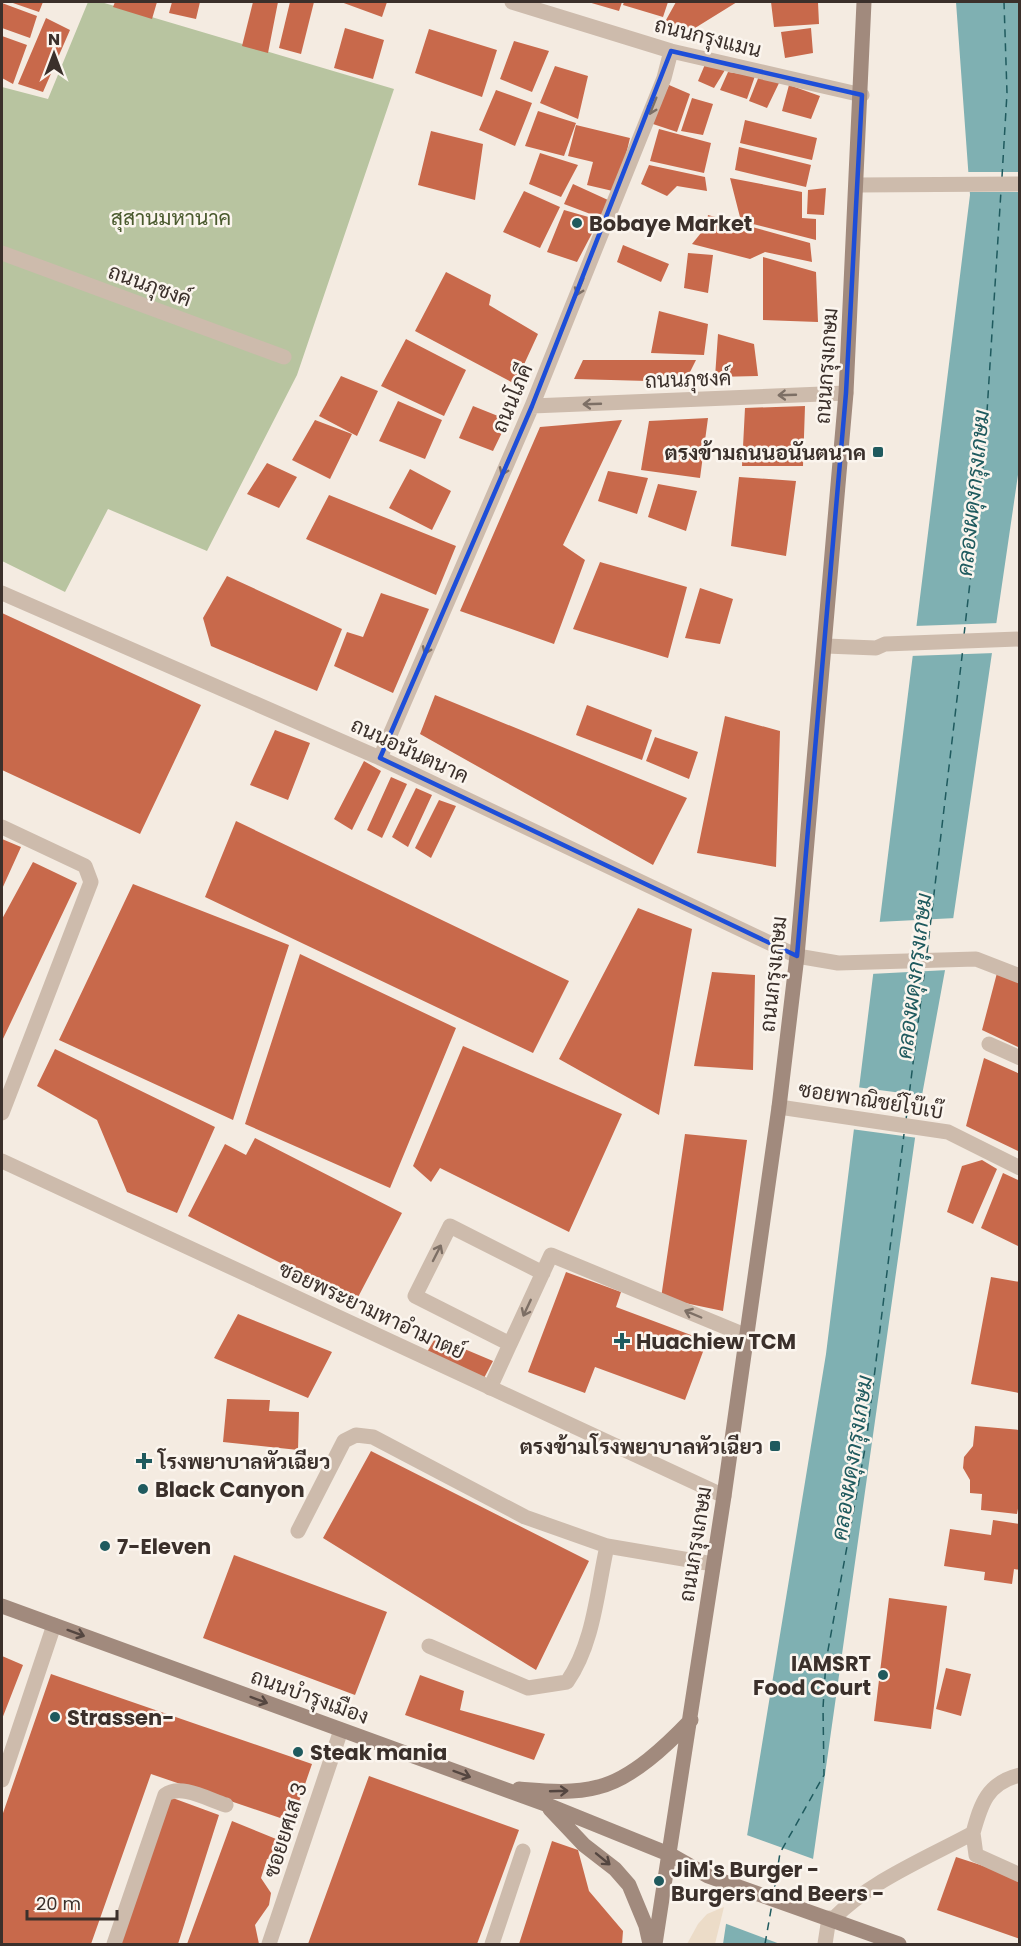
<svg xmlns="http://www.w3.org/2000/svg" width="1021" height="1946" font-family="Poppins,Sarabun,sans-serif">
	<rect width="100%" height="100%" fill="#f4ebe1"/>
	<path fill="#b8c4a0" d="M88,2h13l293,87 -97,286 -90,176 -99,-42 -43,83 -63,-31v-474l46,12z"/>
	<path fill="#ecdcc8" d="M724,1907l-9,37h-28l11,-20 9,-10z"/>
	<path fill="#7fb0b2" d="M956,2h63v466l-71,486 -30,163 -117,827h-78l9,-60 15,-48 79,-482 144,-1159z"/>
	<path fill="#f4ebe1" d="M966,172h53v20h-52z
		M1000,623l-5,30 -85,3 4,-30z
		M956,918l-8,52 -78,4 7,-52z
		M856,1087l69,9 -7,42 -67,-9z
		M744,1834l72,26 -12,84h-24l-56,-21z"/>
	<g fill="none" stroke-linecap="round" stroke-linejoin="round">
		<path stroke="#1f5a5e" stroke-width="1.5" stroke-dasharray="8 6" stroke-linecap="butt" d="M1002,177l5,-84 -3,-91
			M964,635l20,-176 17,-268
			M927,953l36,-305
			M906,1120l19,-153
			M774,1891l6,-38 44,-78 -1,-67 3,-47 40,-218 38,-309
			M765,1944l7,-40"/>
	</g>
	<path fill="#c8694b" d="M10,2h33l-4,10z
		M115,2h42l-5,17 -39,-12z
		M172,2h28l-4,17 -27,-6z
		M253,2h25l-10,51 -26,-7z
		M290,2h24l-13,52 -22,-6z
		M341,2h46l-5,15z
		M588,2h34l-3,9z
		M624,2h44l-5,15 -40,-12z
		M676,2h61l-42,26 -34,1z
		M771,2h47l1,22 -45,3z
		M2,3l35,13 -7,22 -28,-10z
		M46,18l24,12 -27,62 -25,-8z
		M345,28l39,12 -11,39 -39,-11z
		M811,28l2,25 -28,5 -4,-26z
		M429,29l68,21 -15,47 -67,-24z
		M2,36l25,9 -14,39 -11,-6z
		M514,41l35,10 -17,41 -32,-13z
		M706,62l19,8 -11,18 -16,-7z
		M555,66l33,10 -10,43 -38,-16z
		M728,72l27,4 -8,23 -27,-9z
		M759,76l20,7 -12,25 -18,-7z
		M669,85l21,9 -13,38 -27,-9z
		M789,85l31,11 -9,23 -29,-8z
		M496,90l36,13 -17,43 -36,-16z
		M692,98l21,6 -10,31 -22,-4z
		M538,111l38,12 -12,33 -39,-10z
		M745,120l72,18 -5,22 -72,-17z
		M576,125l54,13 -13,54 -30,-7 6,-23 -25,-6z
		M659,129l52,14 -7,30 -54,-12z
		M431,131l52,13 -8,56 -57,-15z
		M739,147l72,18 -5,22 -71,-17z
		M540,153l38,12 -17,32 -32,-13z
		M649,165l56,12 2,14 -30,-5 -10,10 -26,-12z
		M730,178l72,14v26l14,1v21l-75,-19z
		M573,184l35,16 -7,18 -37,-14z
		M826,188l-2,27 -17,-1 1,-24z
		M524,191l36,16 -20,41 -37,-16z
		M564,210l35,10 -22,42 -30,-10z
		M708,215l102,28 2,19 -47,-10 -15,7 -58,-15 13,-16z
		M623,245l46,19 -8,18 -44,-20z
		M688,253l25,2 -5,38 -24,-5z
		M763,257l53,15 2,50 -55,-2z
		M446,272l45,23 -2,10 49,29 -23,50 -100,-53z
		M659,311l49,13 -4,31 -53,-2z
		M718,334l36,10 4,32 -43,1z
		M406,339l60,31 -22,46 -63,-30z
		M583,360h113l-11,22 -111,-3z
		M341,376l37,15 -21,45 -38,-20z
		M398,401l44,19 -17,39 -46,-18z
		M473,406l35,14 -15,31 -34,-13z
		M805,406l-2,60h-61l3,-58z
		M708,418l-8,60 -59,-8 8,-49z
		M315,420l37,14 -22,45 -38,-19z
		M622,420l-59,125 22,15 -31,84 -94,-33 80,-184z
		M267,463l30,14 -18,31 -32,-14z
		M410,469l41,22 -19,39 -43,-22z
		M608,471l40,7 -11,36 -39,-13z
		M739,477l57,4 -10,75 -55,-10z
		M658,484l39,7 -11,40 -38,-14z
		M329,495l127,51 -20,49 -130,-56z
		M600,562l87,25 -19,71 -95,-29z
		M227,576l115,53 -25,62 -106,-45 -8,-28z
		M700,588l33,11 -13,45 -35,-6z
		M381,593l48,16 -36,84 -59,-27 13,-34 16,5z
		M2,613l199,92 -61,129 -138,-64z
		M435,695l252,103 -34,67 -233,-131z
		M587,705l65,25 -10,30 -66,-25z
		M725,716l55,15 -4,136 -79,-14z
		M275,730l35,13 -22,57 -38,-15z
		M655,737l43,15 -9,27 -43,-18z
		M364,761l17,10 -29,59 -18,-11z
		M391,777l16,7 -25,54 -15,-8z
		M416,788l16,7 -24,52 -16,-10z
		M439,800l17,6 -25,52 -16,-10z
		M236,821l333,160 -36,72 -328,-156z
		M2,839l19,8 -19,42z
		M33,862l44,21 -75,158v-122z
		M133,884l156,61 -56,175 -174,-80z
		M638,908l54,21 -33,186 -100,-56z
		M300,954l156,74 -66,160 -145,-64z
		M712,972l43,3 -2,95 -59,-4z
		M997,973l23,9v66l-38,-18z
		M463,1046l159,68 -53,118 -129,-64 -9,14 -18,-16z
		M55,1049l160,78 -38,86 -50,-21 -30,-72 -60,-34z
		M984,1058l36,16v78l-54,-26z
		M685,1134l62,6 -24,171 -62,-13z
		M255,1138l147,75 -46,88 -168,-85 37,-72 21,11z
		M982,1160l15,9 -24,55 -26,-12 15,-46z
		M1003,1173l17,8v66l-39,-19z
		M566,1272l55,20 -5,15 91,34 -22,59 -90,-33 -10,26 -57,-21z
		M991,1277l29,5 -1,111 -48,-9z
		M238,1314l94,38 -24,46 -94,-40z
		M436,1337l57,24 -9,17 -57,-26z
		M227,1399l43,1 -1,11 30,1 -1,38 -75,-8z
		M975,1426l45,4v68l-3,16 -36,-4 1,-16 -12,-1v-13l-7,-12 1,-11 9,-11z
		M371,1451l218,110 -53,109 -213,-132z
		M993,1520l27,4v46l-6,-1 -2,15 -28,-4 1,-8 -41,-6 6,-37 41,6z
		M234,1555l153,57 -32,83 -152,-57z
		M889,1598l58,8 -16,123 -57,-8z
		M2,1656l21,9 -21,54z
		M946,1668l25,6 -10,42 -25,-7z
		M51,1674l261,90 -20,58 -141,-48 -60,170h-89v-128z
		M420,1675l44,16 -4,19 85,24 -11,26 -129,-45z
		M369,1776l150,54 -42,114h-169z
		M170,1797l49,18 -41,129h-61z
		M232,1821l49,20 -3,16 -11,2 -6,19 10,15 -2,12 -14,20 4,19h-72z
		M552,1841l26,9 11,41 34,40 -1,13h-103z
		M956,1857l64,21v61l-83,-29z"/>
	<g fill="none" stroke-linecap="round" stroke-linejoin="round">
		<path stroke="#cdbbac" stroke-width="15" d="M2,253l282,104
			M826,646l50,2 9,-4 135,-5
			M989,1044l31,14
			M543,1273l-93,-47 -35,70 95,48 41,-89 196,81
			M490,1388l20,-44
			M298,1531l46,-90 12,-6 17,2 152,80 82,29 106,18
			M429,1646l99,42 39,-6c27,-39 30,-91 40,-136
			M973,1833l3,22 44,20
			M832,1920c38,-39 93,-61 141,-87 8,-29 14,-50 47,-58"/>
		<path stroke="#cdbbac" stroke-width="15" d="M512,2l159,49 191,44
			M857,185l163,-1
			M532,406l314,-13
			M2,593l378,165 417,198 41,7 138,-4 44,17
			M380,758l152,-352 132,-328 7,-27
			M2,827l83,39 6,16 -89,231
			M779,1107l169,25 72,36
			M2,1161l722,335
			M2,1780l52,-155
			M114,1944l51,-149c16,-12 44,5 61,10
			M269,1944l72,-214
			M492,1944l31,-93
			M825,1944l4,-26"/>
		<path stroke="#a18a7d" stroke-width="15" d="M2,1606l543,198 126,51 37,21 191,68
			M519,1789c25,2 54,5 79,-2 34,-8 69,-42 93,-67
			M550,1809l34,36 31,24 14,16 17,41 4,18
			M655,1944l69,-448 55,-389 18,-151 49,-563 18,-391"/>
	</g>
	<defs><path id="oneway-shaft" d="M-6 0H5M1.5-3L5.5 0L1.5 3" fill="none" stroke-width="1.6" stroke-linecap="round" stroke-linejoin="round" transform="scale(1.5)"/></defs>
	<g stroke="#7d6f65">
		<use href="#oneway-shaft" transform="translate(653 106) rotate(112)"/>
		<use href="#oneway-shaft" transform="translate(580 287) rotate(112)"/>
		<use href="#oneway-shaft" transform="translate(787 395) rotate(178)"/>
		<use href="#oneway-shaft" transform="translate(592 404) rotate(178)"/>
		<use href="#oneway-shaft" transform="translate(505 467) rotate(113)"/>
		<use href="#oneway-shaft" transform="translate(428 646) rotate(113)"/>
		<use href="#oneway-shaft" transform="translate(437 1253) rotate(-63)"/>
		<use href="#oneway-shaft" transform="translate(527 1308) rotate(115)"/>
		<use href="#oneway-shaft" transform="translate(693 1314) rotate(-157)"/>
	</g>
	<g stroke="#544640">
		<use href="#oneway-shaft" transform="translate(76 1633) rotate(20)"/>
		<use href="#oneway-shaft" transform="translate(259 1700) rotate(20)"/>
		<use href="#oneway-shaft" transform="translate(462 1774) rotate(20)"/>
		<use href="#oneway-shaft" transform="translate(559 1791) rotate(-2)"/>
		<use href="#oneway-shaft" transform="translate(603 1859) rotate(39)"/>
	</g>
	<path fill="none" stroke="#1d4ed8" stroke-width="4.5" stroke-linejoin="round" d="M671,51l191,44 -16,298 -49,563 -417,-198 152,-352z"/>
	<g fill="#1f5a5e" stroke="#fbf5ee" stroke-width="2">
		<circle cx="577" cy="223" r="6"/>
		<rect x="872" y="446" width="12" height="12" rx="3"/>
		<path d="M619 1332h6v6h6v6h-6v6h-6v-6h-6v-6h6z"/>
		<rect x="769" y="1440" width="12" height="12" rx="3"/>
		<path d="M141 1452h6v6h6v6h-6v6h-6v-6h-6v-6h6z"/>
		<circle cx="143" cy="1489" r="6"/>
		<circle cx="105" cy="1546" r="6"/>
		<circle cx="883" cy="1675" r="6"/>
		<circle cx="55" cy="1717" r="6"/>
		<circle cx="298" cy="1752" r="6"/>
		<circle cx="659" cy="1881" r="6"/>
	</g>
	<g text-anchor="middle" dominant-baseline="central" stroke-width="5" stroke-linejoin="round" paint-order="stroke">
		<g font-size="21" fill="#3b302b" stroke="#fbf5ee">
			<text transform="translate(708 37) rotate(14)">ถนนกรุงแมน</text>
			<text transform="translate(150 285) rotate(20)">ถนนภุชงค์</text>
			<text transform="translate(826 366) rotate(-86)">ถนนกรุงเกษม</text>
			<text transform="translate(688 379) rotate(-2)">ถนนภุชงค์</text>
			<text transform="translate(512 398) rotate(-67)">ถนนโภคี</text>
			<text transform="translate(410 750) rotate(25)">ถนนอนันตนาค</text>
			<text transform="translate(773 974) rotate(-84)">ถนนกรุงเกษม</text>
			<text transform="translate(871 1100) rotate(9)">ซอยพาณิชย์โบ๊เบ๊</text>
			<text transform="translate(372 1310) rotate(25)">ซอยพระยามหาอำมาตย์</text>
			<text transform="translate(695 1544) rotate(-81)">ถนนกรุงเกษม</text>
			<text transform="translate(310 1696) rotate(20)">ถนนบำรุงเมือง</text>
			<text transform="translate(285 1830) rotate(-72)">ซอยยศเส 3</text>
		</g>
		<g font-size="21" fill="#4a5a2e" stroke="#fbf5ee">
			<text x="171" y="217">สุสานมหานาค</text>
		</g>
		<g font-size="21" font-weight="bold" fill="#3b302b" stroke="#fbf5ee" text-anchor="start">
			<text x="589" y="223">Bobaye Market</text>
			<text x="866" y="452" text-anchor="end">ตรงข้ามถนนอนันตนาค</text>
			<text x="636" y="1341">Huachiew TCM</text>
			<text x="763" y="1446" text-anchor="end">ตรงข้ามโรงพยาบาลหัวเฉียว</text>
			<text x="158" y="1461">โรงพยาบาลหัวเฉียว</text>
			<text x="155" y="1489">Black Canyon</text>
			<text x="117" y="1546">7-Eleven</text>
			<text x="871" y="1663" text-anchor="end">IAMSRT<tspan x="871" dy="24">Food Court</tspan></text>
			<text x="67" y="1717">Strassen-</text>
			<text x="310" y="1752">Steak mania</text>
			<text x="671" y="1869">JiM's Burger -<tspan x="671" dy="24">Burgers and Beers -</tspan></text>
		</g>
		<g font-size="22" font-style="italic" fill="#1f5a5e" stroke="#fbf5ee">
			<text transform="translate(973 493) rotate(-84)">คลองผดุงกรุงเกษม</text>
			<text transform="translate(914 976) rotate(-83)">คลองผดุงกรุงเกษม</text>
			<text transform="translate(852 1458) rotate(-81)">คลองผดุงกรุงเกษม</text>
		</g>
	</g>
	<rect width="1021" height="1946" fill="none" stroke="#3b302b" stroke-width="6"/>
	<g transform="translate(54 54)" stroke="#fbf5ee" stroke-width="4.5" paint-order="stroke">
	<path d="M0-4.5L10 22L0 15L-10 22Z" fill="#3b302b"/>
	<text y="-9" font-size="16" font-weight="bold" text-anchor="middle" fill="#3b302b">N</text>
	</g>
	<path d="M27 1910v9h90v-9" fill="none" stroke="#3b302b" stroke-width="3"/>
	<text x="36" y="1910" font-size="18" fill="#3b302b" stroke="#fbf5ee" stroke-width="4.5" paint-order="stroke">20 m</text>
</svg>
